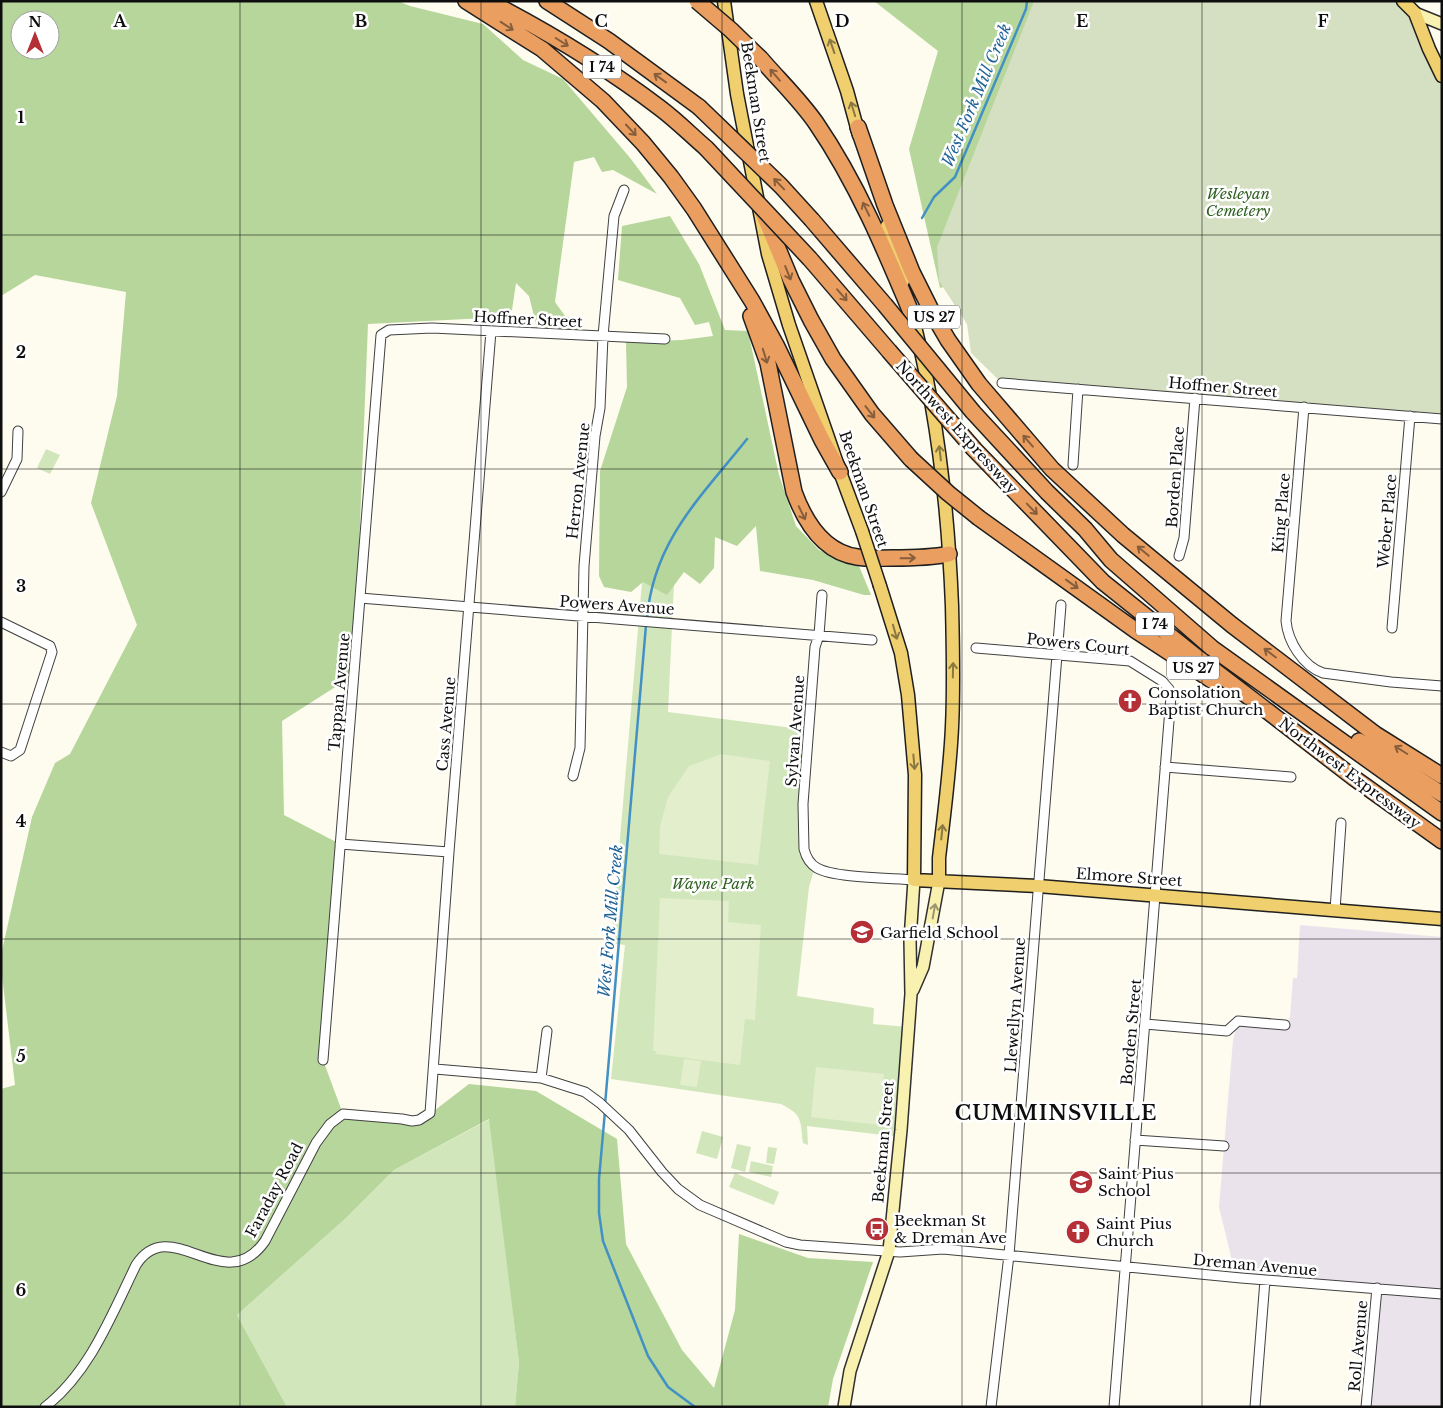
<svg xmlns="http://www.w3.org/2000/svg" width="1443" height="1408" font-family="'Libre Baskerville',serif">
	<rect width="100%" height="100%" fill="#fefbef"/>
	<path fill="#ebe3ec" d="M1300,925l142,12v470h-76l11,-119 -141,-11 -17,-70 14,-167 5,-19 47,4 5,-8 3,-39h4z"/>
	<path fill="#d2e6bb" d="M46,449l14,6 -10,19 -13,-6z
		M644,559l31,3 -7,150 140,18 -4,119 11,18 -6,20 -12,109 77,12 -1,16 35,3 -8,110 -93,-11 1,19 -5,-2c-3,-23 0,-28 -22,-39l-170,-25 14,-134 -14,-2z
		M490,1119l29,244 -4,44h-228l-50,-92 109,-97 48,-48z
		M702,1131l21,6 -6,22 -21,-6z
		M737,1144l14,3 -6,25 -14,-4z
		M768,1147l9,1 -3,16 -8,-1z
		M751,1161l22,5 -2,11 -22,-5z
		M735,1173l44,19 -5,13 -45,-18z"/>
	<path fill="#b6d69b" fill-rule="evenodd" d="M1,1h397l12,5 73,18 40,36 40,19 68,80 26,35 -44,-24 -11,2 -8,-15 -20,5 -19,140 10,14 17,4 -1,11 -44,-3 -8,-32 -13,-13 -4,27 -26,8 -118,6 -14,351 -72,46 2,94 56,29 -17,216 20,54 83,3 43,-33 67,7 81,48 9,105 56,106 32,38 21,-78 4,-76 69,24 65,4 -40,117 -5,28h-313l4,-44 -30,-244 -95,51 -48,48 -109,97 50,92h-286v-318l14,-4 -14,-118v-12l31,-138 23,-54 15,-9 67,-129 -46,-122 26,-107 9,-104 -91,-17 -34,21zM20,20h30v30h-30z
		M874,1h190l-104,281 -20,6 -31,-139 29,-98z
		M670,216l29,48 26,66 23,1 31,144 17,51 23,24 40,16 12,29h-7l-51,-15 -53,-9 -4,-45 -19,20 -22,-9 -1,31 -14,16 -16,-12 -17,23 -24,-13 -12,10 -27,-5 -5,-11 1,-105 27,-84 -1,-45 56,-2 31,-4 -4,-14 -14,3 -15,-27 -62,-18 4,-54z"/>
	<path fill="#d5dfc2" d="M1034,1h369l39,75v343l-440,-36 -31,-30 -4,-29 -28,-43 -2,-34z"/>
	<path fill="#e2eecc" d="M721,754l49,7 -12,104 -99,-11 1,-28 8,-29 21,-31z
		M660,898l69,3 -1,21 33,3 -6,95 -10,-1 -5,46 -84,-11v-3h-3z
		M684,1059l17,2 -4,26 -17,-2z
		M816,1067l68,7 -5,51 -68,-8z"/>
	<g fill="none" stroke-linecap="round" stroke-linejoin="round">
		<path stroke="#4391c4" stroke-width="2.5" d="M922,218l12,-21 21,-20 71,-168 1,-8
			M647,619c6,-78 54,-122 100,-180
			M605,1105l41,-480
			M605,1111l-6,68v34l4,28 45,115 20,31 27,20"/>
		<g stroke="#414141" stroke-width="11">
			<path id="street" d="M1002,383l440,36
				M1304,407l-18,214c2,21 17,45 37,52l68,9 51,4
				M1073,465l5,-76
				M1,492l16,-33 1,-28
				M1179,556l5,-18 11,-140
				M822,595l-3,40 -4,12 -12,157 1,45c2,8 6,15 13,19 17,10 75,10 97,12
				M360,598l512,42
				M1,622l45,22 4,2 2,6 -32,98 -9,6 -10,-4
				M1392,628l18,-212
				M976,648l154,13 32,20 7,8 2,7 -57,711
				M1165,767l126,10
				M573,776l7,-28 4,-182 11,-130 5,-28 3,-72 11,-120 10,-26
				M340,844l109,8
				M1335,910l6,-87
				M1145,1024l82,7 11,-10 47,4
				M323,1060l58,-725 8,-5 43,-2 233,11
				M435,1069l106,9 44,14 15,11 29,27 33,42 16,17 22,16 86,37 14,3 100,7 43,-3 298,29 201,16
				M541,1078l6,-47
				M1135,1140l89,6
				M45,1407c45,-35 67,-93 91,-142 35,-54 88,35 129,-24l51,-98 14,-19 13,-10 59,5 10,2 7,-1 11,-7 19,-261 42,-521
				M991,1407l18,-152 52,-650
				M1255,1407l10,-127
				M1366,1407l11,-119"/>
		</g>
		<g stroke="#303030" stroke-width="14">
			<path id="secondary" d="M1415,13l27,11
				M913,990l10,-23 16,-86
				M844,1407l6,-36 39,-120 12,-121 10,-136 -1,-54 4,-60"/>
		</g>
		<g stroke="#1f1f1f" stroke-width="15">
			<path id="primary" d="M724,1l13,93 31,160 21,71 51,147 22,59
				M816,1l31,90 12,44
				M1403,1l12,12 14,36 13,27
				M887,226l16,55
				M910,308c27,97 38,197 42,298 1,40 2,81 0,121 -2,44 -8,88 -13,131v23
				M880,586l21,67 7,42 7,80 -1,105 124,6 404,33"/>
		</g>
		<g stroke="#1f1f1f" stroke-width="18">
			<path id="highway" d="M466,1l76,48 61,52 40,42 28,34 23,32 58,92 24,44 46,95 18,32
				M488,1c60,31 118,66 172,107 16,12 31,27 46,40
				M547,1l62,40 90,66
				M761,59c18,21 39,41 55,64 41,60 69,127 97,194
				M858,127l27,78 27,67 22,44 14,24 31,44 73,85 71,66 109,90 143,109 67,42
				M761,208l30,72 20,40 22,39 39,55 39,45
				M812,220l73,85
				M810,259l79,92
				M751,316l17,47 26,129c11,30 29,60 63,65 12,2 23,1 35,1 19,0 38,0 57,-4
				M973,412l74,80 38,37 26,31 101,88 230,165
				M974,449l129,133 95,76 72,55 84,65 88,63
				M979,518l156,112 78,51
				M1359,741l83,53"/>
		</g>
		<use href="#street" stroke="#fff" stroke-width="9"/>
		<use href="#secondary" stroke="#f9f1af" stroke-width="11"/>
		<use href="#primary" stroke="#efcf6e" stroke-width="12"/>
		<use href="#highway" stroke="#ea9f61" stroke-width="15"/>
		<g stroke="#1f1f1f" stroke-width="15" stroke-linecap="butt">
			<path id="primary-bridge" d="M862,531l18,55"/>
		</g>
		<g stroke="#1f1f1f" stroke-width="18" stroke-linecap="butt">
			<path id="highway-bridge" d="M697,1l34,29 30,29
				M699,107l82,79 31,34
				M706,148l104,111
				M885,305l88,107
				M889,351l85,98
				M911,459l37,34 31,25"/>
		</g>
		<use href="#primary-bridge" stroke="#efcf6e" stroke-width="12"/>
		<use href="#highway-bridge" stroke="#ea9f61" stroke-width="15"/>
	</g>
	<defs><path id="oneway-shaft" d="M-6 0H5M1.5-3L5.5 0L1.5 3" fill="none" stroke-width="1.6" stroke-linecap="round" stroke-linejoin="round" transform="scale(1.25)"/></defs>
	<g stroke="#875e3c">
		<use href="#oneway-shaft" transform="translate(507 26) rotate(33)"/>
		<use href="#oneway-shaft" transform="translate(562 42) rotate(32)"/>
		<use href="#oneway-shaft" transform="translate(775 75) rotate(-131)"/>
		<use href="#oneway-shaft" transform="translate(660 78) rotate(-144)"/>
		<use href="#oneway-shaft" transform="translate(631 130) rotate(47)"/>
		<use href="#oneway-shaft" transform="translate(779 184) rotate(-134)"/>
		<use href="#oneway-shaft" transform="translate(866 209) rotate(-116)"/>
		<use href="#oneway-shaft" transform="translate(788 273) rotate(68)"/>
		<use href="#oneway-shaft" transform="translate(842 295) rotate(49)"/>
		<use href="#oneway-shaft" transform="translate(765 356) rotate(73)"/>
		<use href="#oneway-shaft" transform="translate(870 412) rotate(52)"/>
		<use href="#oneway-shaft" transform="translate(1028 441) rotate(-131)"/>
		<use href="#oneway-shaft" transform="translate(1032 509) rotate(46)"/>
		<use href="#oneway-shaft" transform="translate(802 513) rotate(64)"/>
		<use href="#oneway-shaft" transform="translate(1143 551) rotate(-140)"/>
		<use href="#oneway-shaft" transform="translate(908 558) rotate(-1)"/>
		<use href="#oneway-shaft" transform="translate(1072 584) rotate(36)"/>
		<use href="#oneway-shaft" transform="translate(1270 653) rotate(-143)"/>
		<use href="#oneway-shaft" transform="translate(1401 750) rotate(-148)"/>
	</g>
	<g stroke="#8a7843">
		<use href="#oneway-shaft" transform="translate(832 46) rotate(-109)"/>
		<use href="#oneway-shaft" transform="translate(853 109) rotate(-107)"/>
		<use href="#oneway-shaft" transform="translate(940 453) rotate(-97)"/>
		<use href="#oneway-shaft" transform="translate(895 632) rotate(74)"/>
		<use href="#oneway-shaft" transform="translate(953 670) rotate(-89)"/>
		<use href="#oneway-shaft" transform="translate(914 762) rotate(85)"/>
		<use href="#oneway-shaft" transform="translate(942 832) rotate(-84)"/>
	</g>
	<use stroke="#9b966f" href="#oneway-shaft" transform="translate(934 911) rotate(-80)"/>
	<path fill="none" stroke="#0e0e0e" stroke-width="1" stroke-opacity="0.55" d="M240,1v1406M481,1v1406M722,1v1406M962,1v1406M1202,1v1406M1,235h1441M1,469h1441M1,704h1441M1,939h1441M1,1173h1441"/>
	<defs>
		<g id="church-disc" transform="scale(1.25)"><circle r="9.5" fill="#b42f36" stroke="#fff"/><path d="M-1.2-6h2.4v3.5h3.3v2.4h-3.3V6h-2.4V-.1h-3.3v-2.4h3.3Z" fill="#fff"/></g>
		<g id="school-disc" transform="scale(1.25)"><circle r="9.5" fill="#b42f36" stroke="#fff"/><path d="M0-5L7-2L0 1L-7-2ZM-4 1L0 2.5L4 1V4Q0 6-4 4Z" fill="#fff"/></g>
		<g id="bus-disc" transform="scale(1.25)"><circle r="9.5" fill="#b42f36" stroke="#fff"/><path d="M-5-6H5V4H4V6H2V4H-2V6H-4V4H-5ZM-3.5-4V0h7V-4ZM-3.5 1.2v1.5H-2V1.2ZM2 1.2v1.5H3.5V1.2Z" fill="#fff"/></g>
	</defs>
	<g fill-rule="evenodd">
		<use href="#church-disc" x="1130" y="701"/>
		<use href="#school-disc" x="862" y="932"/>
		<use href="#school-disc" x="1081" y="1182"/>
		<use href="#bus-disc" x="877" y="1229"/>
		<use href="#church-disc" x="1078" y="1232"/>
	</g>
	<g text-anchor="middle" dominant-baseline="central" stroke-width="5" stroke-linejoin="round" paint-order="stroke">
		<g fill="#fff" stroke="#565656" stroke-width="1">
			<rect x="583" y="55.5" width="38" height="23" rx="4"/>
			<rect x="908" y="305.5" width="52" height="23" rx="4"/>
			<rect x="1136" y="612.5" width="38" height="23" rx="4"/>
			<rect x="1167" y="656.5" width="52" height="23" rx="4"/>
		</g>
		<g font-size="14" font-weight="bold" fill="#0e0e0e">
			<text x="602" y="67">I 74</text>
			<text x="934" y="317">US 27</text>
			<text x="1155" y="624">I 74</text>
			<text x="1193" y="668">US 27</text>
		</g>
		<g font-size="15" fill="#0e0e0e" stroke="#fff">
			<text transform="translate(756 102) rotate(81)">Beekman Street</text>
			<text transform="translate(528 319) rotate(3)">Hoffner Street</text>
			<text transform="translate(1223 387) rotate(5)">Hoffner Street</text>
			<text transform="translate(957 427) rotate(48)">Northwest Expressway</text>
			<text transform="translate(1175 477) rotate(-86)">Borden Place</text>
			<text transform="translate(578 481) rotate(-84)">Herron Avenue</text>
			<text transform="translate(864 489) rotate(71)">Beekman Street</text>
			<text transform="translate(1281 513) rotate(-85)">King Place</text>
			<text transform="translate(1387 521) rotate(-85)">Weber Place</text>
			<text transform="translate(617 605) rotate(4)">Powers Avenue</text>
			<text transform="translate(1078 644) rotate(6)">Powers Court</text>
			<text transform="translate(339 692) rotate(-85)">Tappan Avenue</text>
			<text transform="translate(446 724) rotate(-85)">Cass Avenue</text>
			<text transform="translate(795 731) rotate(-86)">Sylvan Avenue</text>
			<text transform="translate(1350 773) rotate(37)">Northwest Expressway</text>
			<text transform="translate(1129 877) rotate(4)">Elmore Street</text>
			<text transform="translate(1015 1005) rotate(-86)">Llewellyn Avenue</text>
			<text transform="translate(1131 1032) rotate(-85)">Borden Street</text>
			<text transform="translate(883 1142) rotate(-85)">Beekman Street</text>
			<text transform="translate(274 1190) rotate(-62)">Faraday Road</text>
			<text transform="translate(1255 1265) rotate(5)">Dreman Avenue</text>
			<text transform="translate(1358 1346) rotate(-85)">Roll Avenue</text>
		</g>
		<g font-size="15" font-style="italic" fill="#306122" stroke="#fff">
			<text x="1238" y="193">Wesleyan<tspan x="1238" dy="17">Cemetery</tspan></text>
			<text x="713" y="883">Wayne Park</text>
		</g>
		<g font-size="15" fill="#0e0e0e" stroke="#fff" text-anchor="start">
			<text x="1148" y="692">Consolation<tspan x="1148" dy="17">Baptist Church</tspan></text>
			<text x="880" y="932">Garfield School</text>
			<text x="1098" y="1173">Saint Pius<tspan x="1098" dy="17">School</tspan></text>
			<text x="894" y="1220">Beekman St<tspan x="894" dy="17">&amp; Dreman Ave</tspan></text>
			<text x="1096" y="1223">Saint Pius<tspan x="1096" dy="17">Church</tspan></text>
		</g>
		<g font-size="16" font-style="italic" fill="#1f6397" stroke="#fff">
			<text transform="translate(976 95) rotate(-67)">West Fork Mill Creek</text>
			<text transform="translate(610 921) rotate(-85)">West Fork Mill Creek</text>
		</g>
		<g font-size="20" font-weight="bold" letter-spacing="1" fill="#0e0e0e" stroke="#fff">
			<text x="1056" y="1113">CUMMINSVILLE</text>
		</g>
	</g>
	<g font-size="16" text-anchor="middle" font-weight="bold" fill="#0e0e0e" stroke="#fff" stroke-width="5" stroke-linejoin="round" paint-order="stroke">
		<text x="120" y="27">A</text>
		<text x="361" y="27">B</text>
		<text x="601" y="27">C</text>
		<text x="842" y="27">D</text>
		<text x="1082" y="27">E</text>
		<text x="1323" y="27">F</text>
		<text x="21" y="123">1</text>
		<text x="21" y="358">2</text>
		<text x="21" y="592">3</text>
		<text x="21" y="827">4</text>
		<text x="21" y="1062">5</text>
		<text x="21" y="1296">6</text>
	</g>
	<rect width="1443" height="1408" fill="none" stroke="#0e0e0e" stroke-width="5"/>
	<g transform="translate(35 35)"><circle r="24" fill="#ffffff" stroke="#9f9f9f"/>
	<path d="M0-4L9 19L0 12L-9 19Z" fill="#b42f36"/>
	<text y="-8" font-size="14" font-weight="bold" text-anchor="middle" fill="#0e0e0e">N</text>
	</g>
</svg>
